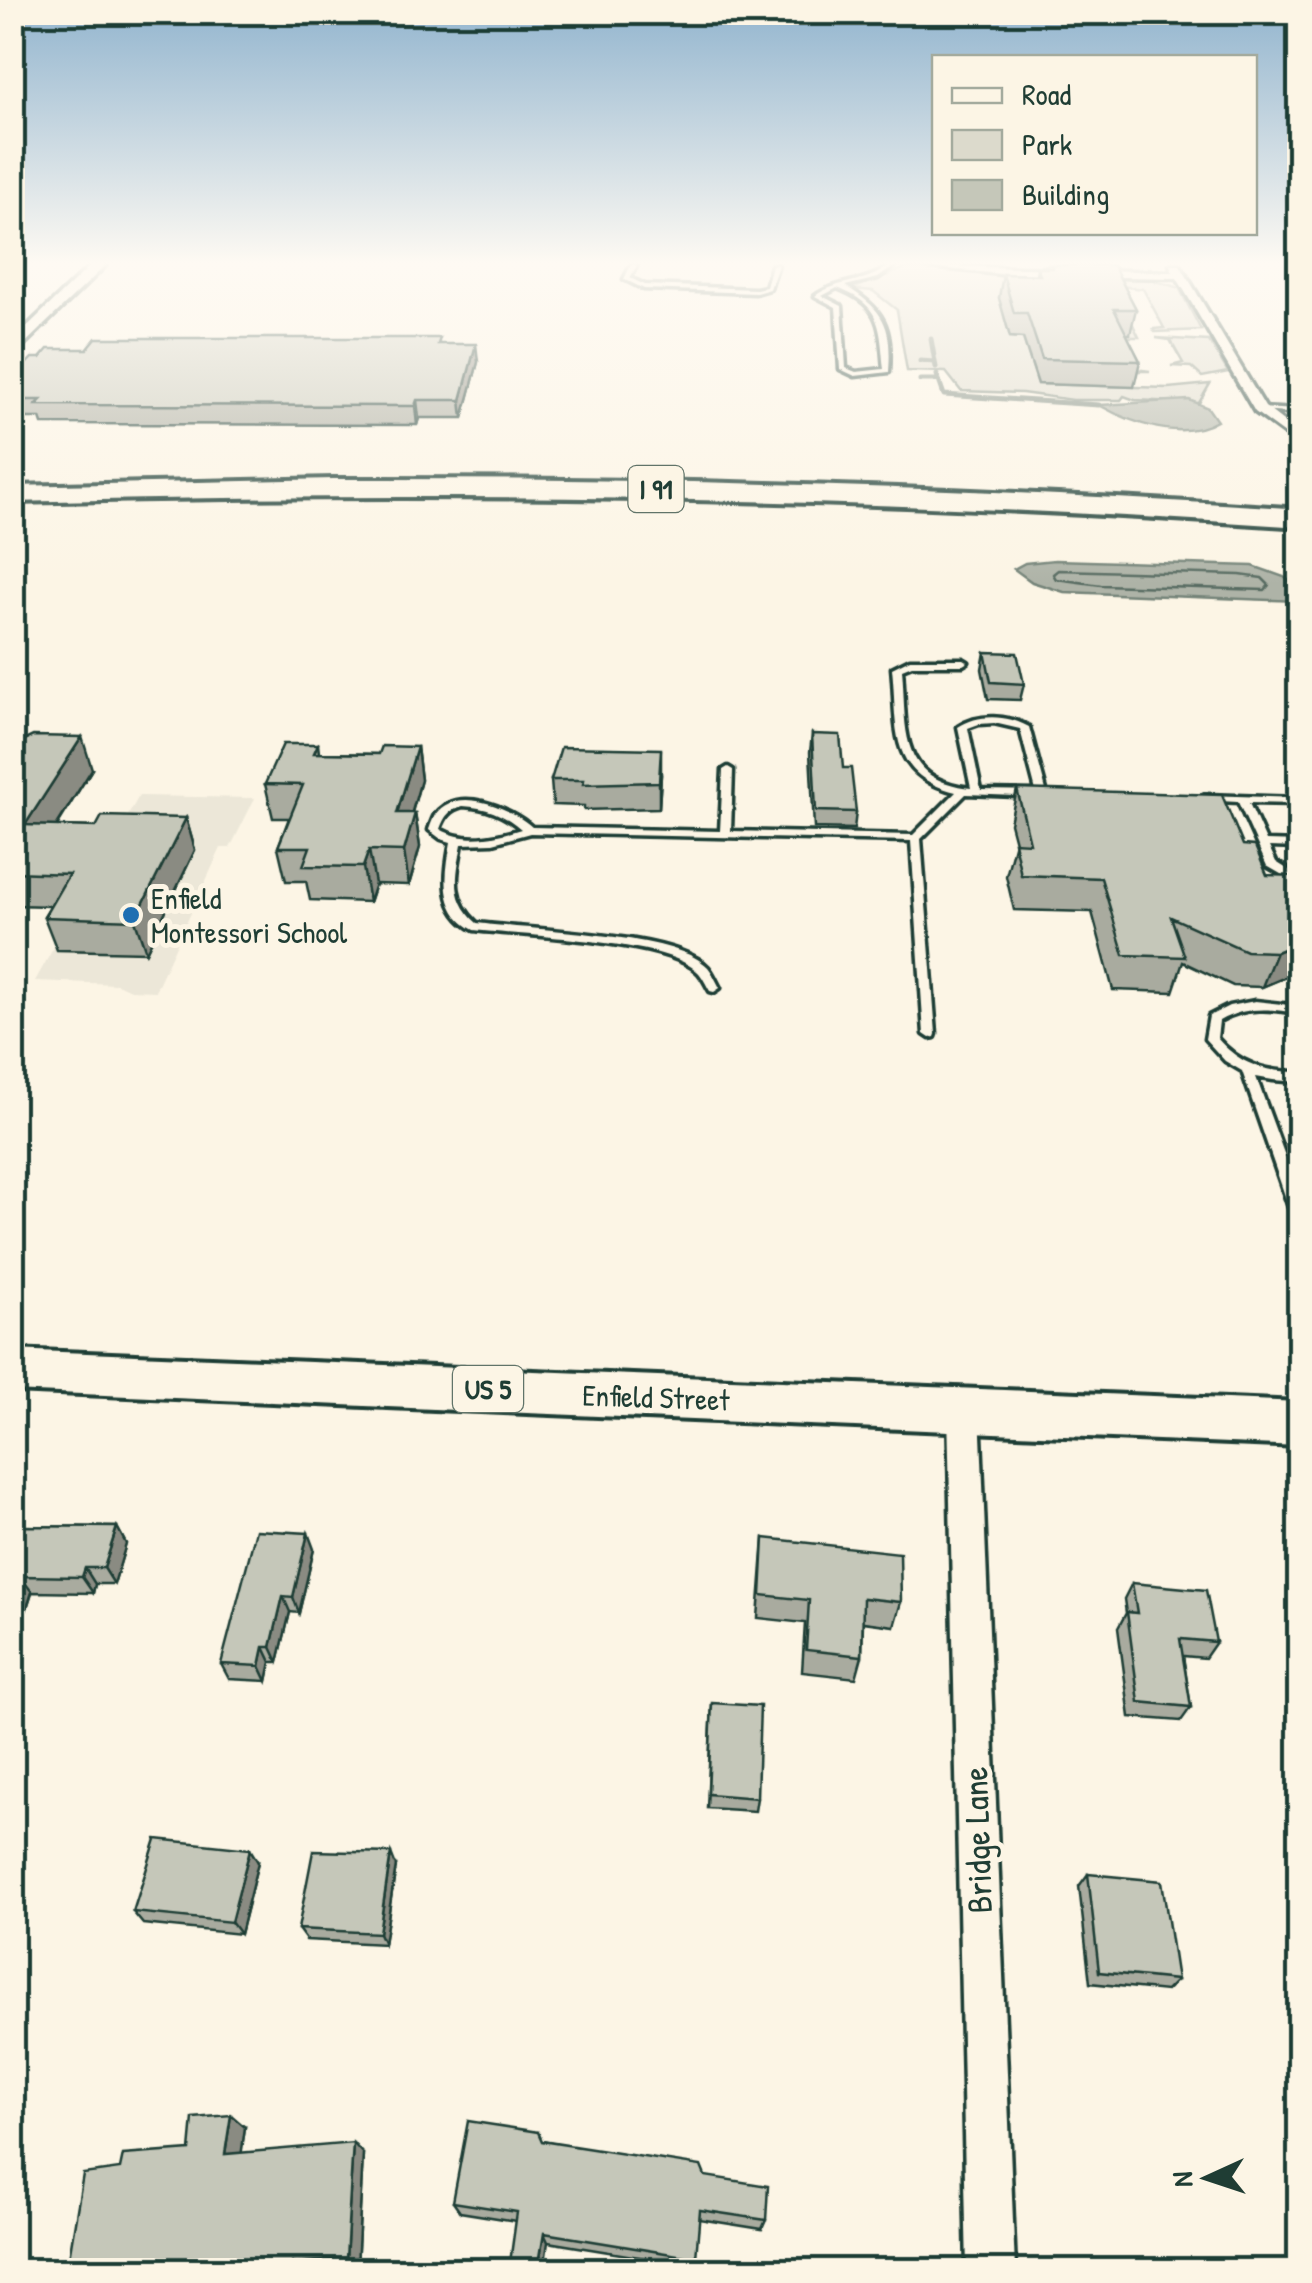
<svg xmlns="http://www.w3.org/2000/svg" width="1312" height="2283" font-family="'Patrick Hand',sans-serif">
	<rect width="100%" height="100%" fill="#fcf5e5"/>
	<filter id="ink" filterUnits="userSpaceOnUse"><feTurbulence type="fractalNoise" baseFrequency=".01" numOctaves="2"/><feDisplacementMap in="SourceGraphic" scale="20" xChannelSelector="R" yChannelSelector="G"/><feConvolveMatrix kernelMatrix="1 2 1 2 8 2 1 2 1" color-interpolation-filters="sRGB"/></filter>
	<g filter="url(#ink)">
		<path fill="#ece7d8" d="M139,796l116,2 -25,50h-9l-66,143 -25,-1 -13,-6 -82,-3z"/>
		<path fill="#dcdacc" stroke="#7e8c80" stroke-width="2.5" d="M908,267l100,7 28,24h-37l11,39 13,1 15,46 130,4 42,-4 -11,19 -64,-3 -11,-4 -3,4h-48l-51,-7 -61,-2 -15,-19 -39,-1 -10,-61 -24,-19 -21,-2z
			M1020,274c51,2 110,-4 159,14l22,42 -46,2 -2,-3 11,-1 -21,-39 -29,-4 25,52h-14l10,32 15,2h-24l-17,-38 21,1 -7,-17z
			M1156,338l53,3 19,31 -26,5 -11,-10 -20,-1 12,-3 -13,-23z"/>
		<path fill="#aeb3a7" stroke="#758479" stroke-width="2.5" d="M1189,400l19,8 9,13c-35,21 -86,2 -118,-16z
			M1055,560l198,6 31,11 15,11v13l-235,-9 -32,-10 -18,-13 11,-6z"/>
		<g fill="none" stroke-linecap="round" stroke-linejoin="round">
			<path stroke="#586c62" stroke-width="2.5" d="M1058,570l182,5 22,3 7,7 -4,5 -164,-5 -45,-6 -3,-5z"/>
			<path stroke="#758479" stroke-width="5" d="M931,339l4,23
				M920,361l15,1 1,5
				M937,375l7,20 155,10
				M920,380h19"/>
			<g stroke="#1f3d34" stroke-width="7">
				<path id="service" d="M631,265h6l-7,13 15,7 111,4 10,-2 6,-22h6l-8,24 -14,4 -112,-4 -20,-10z
					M890,265h6l-18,13 -33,8c40,24 47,40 44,86l-34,4 -15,-7 -4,-62 -21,-11c23,-17 53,-12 75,-31zM837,288c45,17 43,38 47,81l-28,3 -10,-4 -4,-62 -20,-10z
					M1258,408l42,2v4l-40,-3z
					M910,659h53l5,3 -5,3h-51l-10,4c5,58 -6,111 69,119l-13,-61c21,-14 50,-12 71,0l18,67 -5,3 -76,-3 -45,45 15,195 -1,3 -5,1 -6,-4 -13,-193 -381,-8 -37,10 -31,1c-6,33 -12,55 15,79 50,7 200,10 231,44 5,6 8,14 12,21l-6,4 -4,-1c-4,-6 -7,-15 -13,-20 -32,-31 -175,-35 -223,-41 -35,-19 -29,-55 -23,-88l-10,-3 -12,-9c0,-1 5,-14 6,-15 21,-31 76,-7 97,12l188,4 3,-61 5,-3 5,3 -2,61 182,4 43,-43c-70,-17 -58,-66 -64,-124zM994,723l26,6 16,62 -55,-1 -13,-62 11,-4zM463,806c22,1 41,8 58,23 -27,8 -55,15 -81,0 5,-13 9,-19 23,-23z
					M1205,795l95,3v6l-51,-1 17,38 34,1v6l-31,-1 7,15 24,15v8l-33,-19 -29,-64 -37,-2 -1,-2z
					M1255,1001l45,5v8c-29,-6 -55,-8 -81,7l-2,17c23,27 48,34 83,34v10l-27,-2 -17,-3 44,120v27l-5,-1 -2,-4 -51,-148 -17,-10 -20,-22 4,-23 20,-10z"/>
			</g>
			<g stroke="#1f3d34" stroke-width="7">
				<path id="minor" d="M909,265l264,7 -3,-7h10l85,142 35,27v11l-45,-33 -78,-134 -166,-3z
					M964,1396l12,4 4,10 35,860h-48l-19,-860 4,-10z"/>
			</g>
			<g stroke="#1f3d34" stroke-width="7">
				<path id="secondary" d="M91,265h15l-94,91v-15z"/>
			</g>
			<g stroke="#1f3d34" stroke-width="8">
				<path id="primary" d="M12,1350l1288,52v44l-1288,-55z"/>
			</g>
			<g stroke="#1f3d34" stroke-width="8">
				<path id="motorway" d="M334,479c323,-1 644,8 966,30v18c-430,-30 -858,-36 -1288,-25v-16z"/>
			</g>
			<use href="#service" fill="#fcf5e5" fill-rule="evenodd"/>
			<use href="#minor" fill="#fcf5e5" fill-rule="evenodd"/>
			<use href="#secondary" fill="#fcf5e5" fill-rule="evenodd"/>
			<use href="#primary" fill="#fcf5e5" fill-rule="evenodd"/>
			<use href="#motorway" fill="#fcf5e5" fill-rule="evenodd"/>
		</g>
		<path fill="#a9ab9f" stroke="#1f3d34" stroke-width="2.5" d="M1044,265h69l23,44 -6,25h-4l14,27 -6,26 -96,-3 -15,-46 -13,-1 -11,-39 4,-24 33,1 1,-7h10v-3z
			M440,344l38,18 -15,56h-44l-2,7 -375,-1 -2,-6h-28v-39z
			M985,652l39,32 -4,16 -32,-1 -6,-30z
			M812,734l31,34 13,44 -2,17 -40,-1 -4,-76z
			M318,744l1,9 60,1 38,-7 4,33 -9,33h3l5,34 -11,38 -34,-1 -6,18 -59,-2 -4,-19h-20l-8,-34 11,-29h-16l-8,-34z
			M12,746l80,23 -35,57 39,1 90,-9 9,32 -49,102 -89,-2 -13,-33 7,-11 -39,-1z
			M661,775l-2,33 -75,2v-4l-31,-1 -2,-25z
			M1017,789l226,56 57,126 -38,16 -29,-1 -50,-24 -10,30 -60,-2 -21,-78 -78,-2 -8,-34 9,-34 -5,-19z
			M12,1526l105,1 9,17 -12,40h-19l-2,9 -61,-1 -7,22h-13z
			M764,1538l137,64 -7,24 -31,-4 -1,34 -6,22 -54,-6 3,-49 -47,-5z
			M314,1549l-15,64 -9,-1 -12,50h-7l-4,19 -38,-2 -8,-15z
			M1132,1583l84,59 -11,16 -22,-2 8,51 -10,14 -51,-4 -12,-89 8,-15 -2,-14z
			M712,1703l45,95 -2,13 -48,-3z
			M258,1862l-18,72 -97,-10 -10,-12z
			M396,1866l-12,78 -78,-4 -8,-11z
			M1088,1874l89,106 -11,11 -76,-8 -11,-97z
			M245,2127l-4,26 122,1 -6,113 -43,3h-247l123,-120z
			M542,2141l163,35 61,44 -4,9 -63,-10 -5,47 -146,-24 -32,-21 -56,-9 -7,-10z"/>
		<path fill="#8a8b82" stroke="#1f3d34" stroke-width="2.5" d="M476,344l2,18 -15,56 -2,-18z
			M417,400l2,18 -2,7 -2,-19z
			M82,737l10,32 -55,88 -12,-32z
			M417,747l4,33 -19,66 -5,-33z
			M661,749v26l-2,33v-26z
			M415,813l5,34 -11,38 -5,-34z
			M186,818l9,32 -49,102 -11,-32z
			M369,850l6,34 -6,18 -6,-35z
			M1300,942v29l-38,16 14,-35z
			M117,1527l9,17 -12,40 -10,-16z
			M308,1533l6,16 -15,64 -6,-16z
			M85,1568l10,16 -2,9 -11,-16z
			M20,1576l12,16 -7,22 -11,-16z
			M283,1596l7,16 -12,50 -7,-15z
			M264,1647l7,15 -4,19 -7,-15z
			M250,1849l8,13 -18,72 -9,-12z
			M391,1853l5,13 -12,78 -5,-11z
			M231,2115l14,12 -5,38 -15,-11z
			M353,2143l10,11 -6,113 -11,-8z
			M544,2233l4,9 -4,28h-6z
			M292,2263l11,7h-12z"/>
		<path fill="#c5c7b9" stroke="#1f3d34" stroke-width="2.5" d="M1052,265h61l23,44h-22l26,52 -98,-2 -15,-46h-13l-11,-39 37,1 -3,-7h16z
			M96,338h344l-2,6h38l-15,56h-44l-2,6 -379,-1 5,-5h-29v-21l20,-21h8l8,-9h39z
			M985,652l32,1 7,31 -33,-2z
			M812,734l28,1 3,33h8l5,44 -40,-1z
			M33,736l49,1 -57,88 71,2 6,-11 84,2 -51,102 -91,-3 25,-43 -57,-2v-126z
			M283,744h35l-4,9 65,1 3,-8 35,1 -20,66h18l-11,38 -35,-1 -6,17 -60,-1 7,-19h-32l25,-62 -38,-1z
			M561,747l100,2 -2,33 -76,2 1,-4h-33z
			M1017,789l205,6 21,50 12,1 12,29 33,1v66l-24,10 -30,-1 -75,-34 14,40 -61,-2 -23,-77 -80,-3 -7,-33 16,1z
			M12,1526l105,1 -13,41h-19l-3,9 -62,-1 -8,22z
			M256,1530l52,3 -15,64 -10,-1 -12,51h-7l-4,19 -39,-2z
			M764,1538l136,15 1,49 -38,-4 -1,58 -56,-6 3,-50 -48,-5z
			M1132,1583l74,7 10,52 -36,-3 11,68 -52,-5 -12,-90 10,1z
			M712,1703l48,3 -3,92 -49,-4z
			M156,1839l94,10 -19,73 -98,-10z
			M313,1851l78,2 -12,80 -81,-4z
			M1088,1874l74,7 15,99 -78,-8z
			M231,2115l-6,39 128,-11 -7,116 -54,4 -1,7h-224l16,-96 37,-5 3,-14 67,-5 3,-32z
			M468,2121l70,11 4,9 159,25 4,10 63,10 -2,34 -66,-10 -4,48 -152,-25 -6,37h-29l8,-58 -64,-10z"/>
	</g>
	<linearGradient id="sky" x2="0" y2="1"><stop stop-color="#91b4ce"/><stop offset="0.45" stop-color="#fefaf3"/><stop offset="1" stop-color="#fefaf3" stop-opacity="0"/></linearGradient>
	<rect width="1312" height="584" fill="url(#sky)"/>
	<circle fill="#1f6fb2" stroke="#fcf5e5" stroke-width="4" cx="131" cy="915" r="10"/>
	<g text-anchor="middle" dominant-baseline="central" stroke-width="10" stroke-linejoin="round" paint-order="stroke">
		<g fill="#fcf5e5" stroke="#617469" stroke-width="2.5">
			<rect x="628.5" y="466" width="55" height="46" rx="8"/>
			<rect x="453" y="1366" width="70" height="46" rx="8"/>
		</g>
		<g font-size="28" font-weight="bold" fill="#1f3d34">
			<text x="656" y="489">I 91</text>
			<text x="488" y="1389">US 5</text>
		</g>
		<g font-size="30" fill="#1f3d34" stroke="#fcf5e5" text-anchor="start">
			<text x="151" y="898">Enfield<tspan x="151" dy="34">Montessori School</tspan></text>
		</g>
		<g font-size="30" fill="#1f3d34" stroke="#fcf5e5">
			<text transform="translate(656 1397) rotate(2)">Enfield Street</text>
		</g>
		<g font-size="35" fill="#1f3d34" stroke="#fcf5e5">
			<text transform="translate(977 1840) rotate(-92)">Bridge Lane</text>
		</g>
	</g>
	<rect width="1312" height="2283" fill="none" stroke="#fcf5e5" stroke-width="50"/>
	<rect x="25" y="25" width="1262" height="2233" fill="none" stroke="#1f3d34" stroke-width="4" filter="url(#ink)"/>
	<rect x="932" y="55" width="325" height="180" fill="#fcf5e5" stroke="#a4ab9e" stroke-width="2.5"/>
	<rect x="952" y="88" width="50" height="15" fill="#fcf5e5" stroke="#a4ab9e" stroke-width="2.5"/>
	<text x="1022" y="105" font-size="30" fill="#1f3d34">Road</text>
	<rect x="952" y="130" width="50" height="30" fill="#dcdacc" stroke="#a4ab9e" stroke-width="2.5"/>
	<text x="1022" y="155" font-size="30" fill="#1f3d34">Park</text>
	<rect x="952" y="180" width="50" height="30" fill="#c5c7b9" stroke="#a4ab9e" stroke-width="2.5"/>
	<text x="1022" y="205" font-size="30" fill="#1f3d34">Building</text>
	<g transform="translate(1207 2178) rotate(267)" stroke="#fcf5e5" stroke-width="8" paint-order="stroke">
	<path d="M0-8L18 38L0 25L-18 38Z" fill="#1f3d34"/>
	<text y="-15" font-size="28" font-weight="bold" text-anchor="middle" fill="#1f3d34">N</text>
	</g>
</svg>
